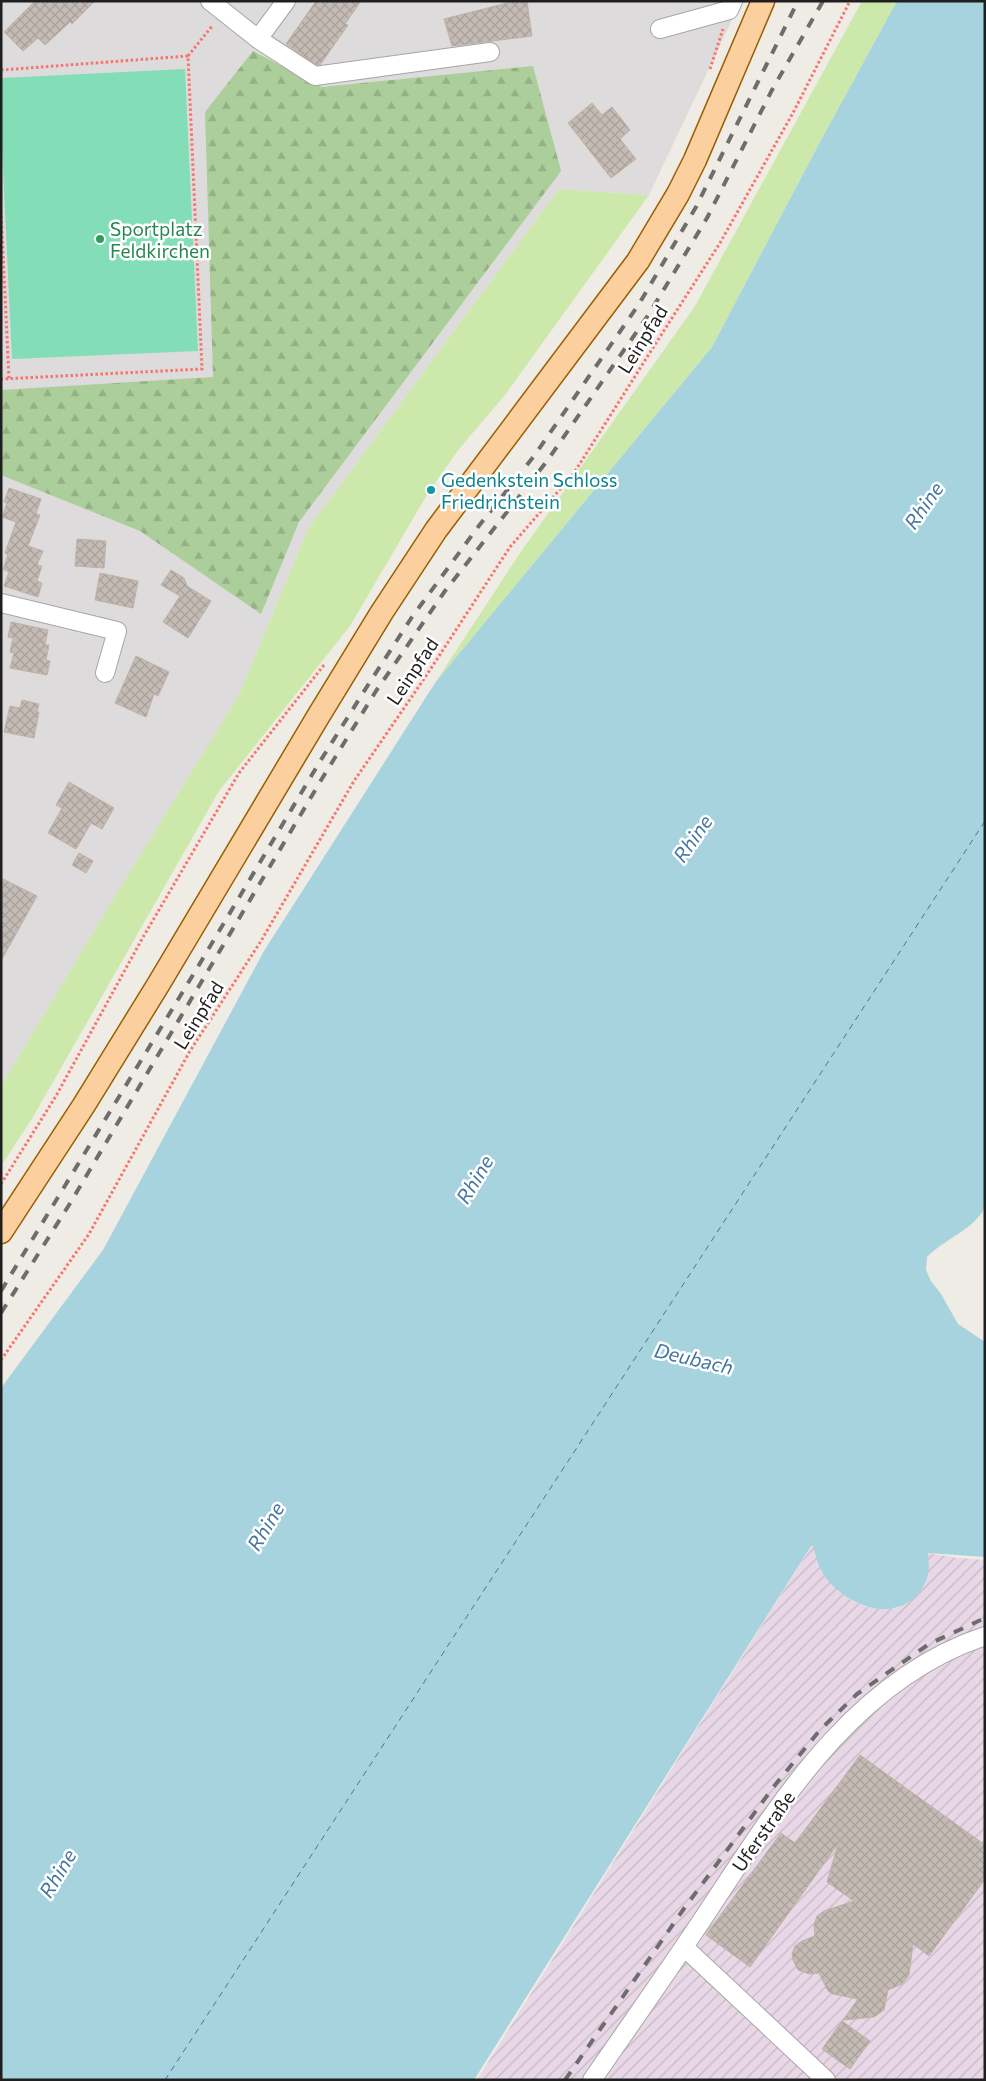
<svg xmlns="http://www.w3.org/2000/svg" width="986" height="2081" font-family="Commissioner,sans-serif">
	<defs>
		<pattern id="industrial-furrows" width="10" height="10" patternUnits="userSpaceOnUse" patternTransform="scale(1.25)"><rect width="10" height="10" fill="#e8d7e6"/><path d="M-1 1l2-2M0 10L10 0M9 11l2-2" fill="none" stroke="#c7b8c5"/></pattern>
		<pattern id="forest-firs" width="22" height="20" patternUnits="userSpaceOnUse" patternTransform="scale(1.25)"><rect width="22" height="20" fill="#acce9a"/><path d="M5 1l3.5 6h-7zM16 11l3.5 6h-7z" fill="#94b084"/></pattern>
		<pattern id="building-cross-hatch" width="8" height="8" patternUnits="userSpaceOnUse" patternTransform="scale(1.25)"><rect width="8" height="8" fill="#c4bbb4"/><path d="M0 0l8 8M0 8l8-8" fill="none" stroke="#a8a09a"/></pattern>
	</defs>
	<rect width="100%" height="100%" fill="#efebe5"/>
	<path fill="#dddbdc" d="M1,1h740l-92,194 -90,-6 -251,340 -69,166 -130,211 -108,180z"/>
	<path fill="url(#industrial-furrows)" d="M812,1545l39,55 15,7 17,2 15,-1 29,-31 2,-10 -2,-14 31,5 27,2v520h-508z"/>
	<path fill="#cce9ab" d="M862,1h35l-77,141 -108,205 -277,336 85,-130 175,-247z
		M559,189l90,6 -144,200 -46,54 -31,44 -78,133 -131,165 -186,326 -32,49v-80l108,-180 130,-211 69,-166z"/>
	<path fill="url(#forest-firs)" d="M253,51l69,36 211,-21 28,105 -262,351 -38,92 -121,-83 -139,-56v-85l212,-13 -8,-265z"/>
	<path fill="#83deb7" d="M185,69l13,282 -186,8 -11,-232v-49z"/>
	<path fill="#a6d3dd" d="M897,1h88v1206c-11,23 -41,32 -58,50l-1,13 5,11 10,13 17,30 27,18v215l-57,-4c0,5 1,10 1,15 -1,12 -7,23 -15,30 -28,24 -68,5 -88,-20 -7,-9 -10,-21 -13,-32h-2l-337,534h-473v-692l102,-138 161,-299 171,-268 277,-336 108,-205z"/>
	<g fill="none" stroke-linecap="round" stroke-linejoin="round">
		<path stroke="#46769e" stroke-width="1" stroke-dasharray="6 5" stroke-linecap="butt" d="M165,2080l820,-1259"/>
	</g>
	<path fill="url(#building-cross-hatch)" stroke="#c1b1a7" d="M35,1h60l-23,23 -2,-2 -25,23 -7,-7 -15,13 -19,-19z
		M316,1h45l-16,23 3,1 -28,40h-3l-31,-21z
		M515,1h12l5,35 -80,10 -8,-27z
		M592,103l10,12 10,-8 18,23 -10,9 16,20 -25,19 -43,-55z
		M9,488l32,11 -5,15 4,1 -12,31 15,5 -6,14 5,1 -5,15 5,2 -4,14 -34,-11 5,-14 -6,-3 5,-14 -3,-2 11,-31 -14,-5 5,-14 -3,-1z
		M77,539l29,2 -2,27 -29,-2z
		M171,570l13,8 3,8 24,15 -23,37 -25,-16 17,-26 -19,-11z
		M100,573l38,8 -5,27 -38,-8z
		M11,622l37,8 -3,15h4l-3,15 4,1 -3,14 -37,-7 4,-15 -4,-1 3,-14 -5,-1z
		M136,656l33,16 -11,24 -4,-2 -8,23 -31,-14z
		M22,700l17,4 -2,8h2l-5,26 -30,-6 6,-26 10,2z
		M69,782l45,26 -12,21 -11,-6 -15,26 -28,-16 14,-25 -6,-3z
		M79,853l14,8 -7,12 -14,-8z
		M1,878l36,18 -36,65z
		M860,1755l125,90v34l-56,77 -16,-12 -4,31 -7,9 -14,6 -4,20 -10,7 -31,3 15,-21 -25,-5 -5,-3 -9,-18 -10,1 -11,-4 -5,-10 -1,-6 3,-8 7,-5 13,-5 -1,-11 3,-9 7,-5 30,-10 -27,-19 11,-38 -88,123 -44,-32 75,-102 14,10z
		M842,2021l28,20 -20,28 -28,-20z"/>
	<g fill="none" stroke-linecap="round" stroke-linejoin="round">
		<g stroke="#a6a6a6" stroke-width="20">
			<path id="minor" d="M210,1l48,38 57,37 175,-24
				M660,29l69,-19 4,-9
				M258,39l28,-38
				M1,603l116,28 -12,42
				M684,1947l142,133
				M592,2080c38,-55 77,-110 114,-166 73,-110 147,-234 279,-278"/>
		</g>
		<g stroke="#985f02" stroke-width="25">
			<path id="major" d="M1,1232l83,-127 74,-120 161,-270 63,-103 54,-82 202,-269 40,-67 17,-34 68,-159"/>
		</g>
		<path stroke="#f8756d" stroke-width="3" stroke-dasharray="2.5 2.5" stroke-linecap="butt" d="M188,56l25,-31
			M710,69l13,-40
			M1,70l187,-14 14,313 -201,10
			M1,211l8,168
			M1,1184l55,-88 86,-157 97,-166 85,-108
			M1,1360l88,-126 101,-183 71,-110 93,-160 72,-105 84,-129 64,-74 82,-130 64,-100 74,-132 56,-110"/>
		<use href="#minor" stroke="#fff" stroke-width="18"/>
		<use href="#major" stroke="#fbcf9e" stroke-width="22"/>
		<path stroke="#6d6d6d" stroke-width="4" stroke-dasharray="10 10" stroke-linecap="butt" d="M1,1291l195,-321 123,-207 49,-78 44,-68 66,-90 56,-71 105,-152 57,-97 102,-206
			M1,1313l68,-108 254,-428 53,-86 69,-100 102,-130 102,-147 58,-96 65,-128 51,-89
			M565,2080l118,-170 92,-125 45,-55 37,-36 72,-50 56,-26"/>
	</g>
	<circle fill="#2e9e5b" stroke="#fff" stroke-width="2" cx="100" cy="239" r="5"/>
	<circle fill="#0f9aa8" stroke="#fff" stroke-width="2" cx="431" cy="490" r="5"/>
	<g text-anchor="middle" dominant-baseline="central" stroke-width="5" stroke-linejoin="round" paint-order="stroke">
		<g font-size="19" fill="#27864d" stroke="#fff" text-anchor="start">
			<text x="110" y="228">Sportplatz<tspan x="110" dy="22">Feldkirchen</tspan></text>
		</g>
		<g font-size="19" fill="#1f1f1f" stroke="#fff">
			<text transform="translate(642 339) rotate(-58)">Leinpfad</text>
			<text transform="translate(412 671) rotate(-56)">Leinpfad</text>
			<text transform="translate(198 1015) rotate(-58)">Leinpfad</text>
			<text transform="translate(763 1831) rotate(-55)">Uferstraße</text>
		</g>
		<g font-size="19" fill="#0d838f" stroke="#fff" text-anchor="start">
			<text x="441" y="479">Gedenkstein Schloss<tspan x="441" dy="22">Friedrichstein</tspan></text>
		</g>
		<g font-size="20" font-style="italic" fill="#46769e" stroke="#fff">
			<text transform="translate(923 505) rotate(-55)">Rhine</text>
			<text transform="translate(692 838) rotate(-55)">Rhine</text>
			<text transform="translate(474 1179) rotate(-59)">Rhine</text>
			<text transform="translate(694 1358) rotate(13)">Deubach</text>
			<text transform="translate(265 1526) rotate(-59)">Rhine</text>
			<text transform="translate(57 1873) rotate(-59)">Rhine</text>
		</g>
	</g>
	<rect width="986" height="2081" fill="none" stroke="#1f1f1f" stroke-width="5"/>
</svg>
